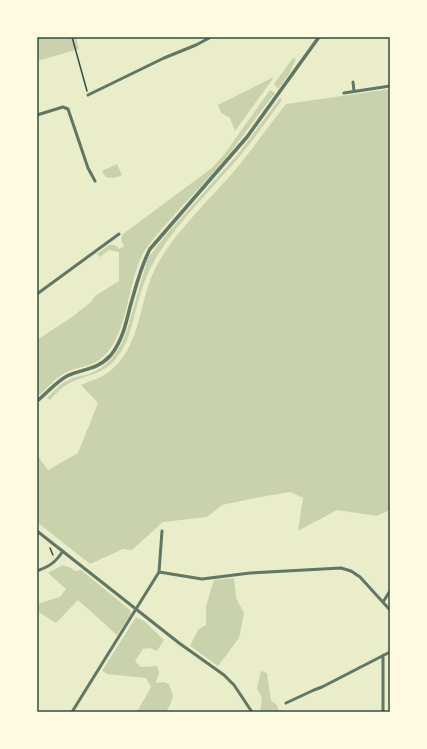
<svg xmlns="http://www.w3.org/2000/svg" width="427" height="749" font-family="'Fira Sans',sans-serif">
	<rect width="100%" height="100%" fill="#e9edc9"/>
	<path fill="#cad2ad" d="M37,37h39l3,12 -42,12z
		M293,58l3,1 -7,15 -11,15 -4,-5z
		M274,77l-39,54 -5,-13 -9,-5 -3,-8z
		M390,89v421l-13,6 -40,-6 -39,21 5,-33 -13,-6 -35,6 -33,7 -15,12 -44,5 -31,28 -9,-1 -33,15 -53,-42v-67l11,15 30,-17 20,-50 -17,-18c8,-4 18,-6 25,-11 35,-24 32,-69 48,-103 16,-34 51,-67 76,-95 20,-23 37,-48 56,-72z
		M270,90l5,3c-16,20 -30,41 -46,61 -19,24 -41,45 -61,68 -8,9 -16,18 -23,28 -18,30 -16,81 -40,105 -13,13 -23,10 -38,17 -12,5 -20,17 -30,25v-57l35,-23 19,-15 4,-6 24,-15v-29l-10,-2 -9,7 -3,-3 12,-9h6l5,4 4,-3 -3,-6 2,-6 89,-66 14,-16z
		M280,98l2,2c-14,19 -27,38 -42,56 -28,33 -60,63 -83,100 -7,12 -13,25 -17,39 -7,22 -9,47 -25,65 -11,13 -24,14 -39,20 -11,4 -19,12 -26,20l-3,-2c7,-7 13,-14 21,-18 6,-3 13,-4 18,-5 22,-7 34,-24 41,-45l21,-72 17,-22 73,-82z
		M117,164l5,11 -8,3 -8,-1 -4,-6z
		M63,565l8,3 4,3 6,-1 49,40 1,4 -14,21 -39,-35 -22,23 -19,-12v-7l23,-7 6,-8 -18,-16z
		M234,578l2,20 8,15 -5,25 -21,28 -28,-20 8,-16 8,-5v-19l8,-26z
		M136,617l8,4 20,19 -7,11 -7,-3 -7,1 -8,12 6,6 16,-1 2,6 -3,11 8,-1 5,2c6,14 4,16 -3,28h-29l14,-25 -5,-9 -39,-4 -5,-3z
		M261,671l6,2 4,28 6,4 2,7h-19l2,-14 -5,-9z"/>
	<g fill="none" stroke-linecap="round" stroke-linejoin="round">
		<path stroke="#344e41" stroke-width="1.5" d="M72,37l15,54
			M50,548l3,7"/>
		<path stroke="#617663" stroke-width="3" d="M353,82l1,9
			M344,93l46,-7
			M88,95l76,-37 32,-13 15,-8
			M37,115l26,-8 5,2 20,59 7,13
			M37,294l82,-60
			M37,531l142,112 45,32 10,10 18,27
			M37,571c13,-5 18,-8 26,-20
			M159,572l43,7 48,-6 91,-5 10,3 9,6 30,33
			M159,572l3,-41
			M383,602l7,-11
			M286,703l28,-13 8,-3 68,-35
			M72,712l87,-140
			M383,712v-57"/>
		<path stroke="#617663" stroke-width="3.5" d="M37,401c10,-8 19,-19 30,-25 17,-8 29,-5 44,-21 11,-14 15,-31 19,-48 6,-20 10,-39 20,-58l97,-112 72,-100"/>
	</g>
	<rect width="427" height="749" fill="none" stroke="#fefae0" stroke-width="76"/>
	<rect x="38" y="38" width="351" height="673" fill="none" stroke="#344e41" stroke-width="1.5"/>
</svg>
